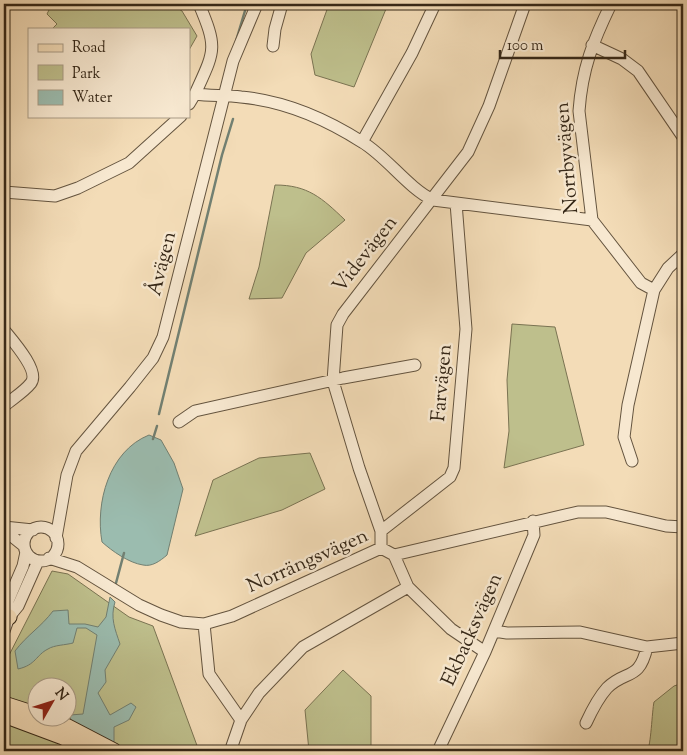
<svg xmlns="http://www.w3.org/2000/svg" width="687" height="755" font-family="'Sorts Mill Goudy',serif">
	<rect width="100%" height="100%" fill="#f3dcb7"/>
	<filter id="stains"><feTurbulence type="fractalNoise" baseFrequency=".004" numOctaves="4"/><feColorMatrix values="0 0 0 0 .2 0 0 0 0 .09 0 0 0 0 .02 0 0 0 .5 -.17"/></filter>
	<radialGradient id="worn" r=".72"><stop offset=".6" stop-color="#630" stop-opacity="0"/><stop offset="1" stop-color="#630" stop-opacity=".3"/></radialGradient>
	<path fill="#bebf8c" stroke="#7a7352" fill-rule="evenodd" d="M52,4h119l11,7 15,25 -8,14v-21h-137l5,-5 -10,-10z
		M329,4h59l-34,83 -39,-12 -4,-21z
		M275,185c33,0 47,13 70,35l-39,33 -24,45 -33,1 10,-32z
		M512,324l43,3 29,118 -80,23 5,-37 -2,-51z
		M310,453l15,36 -43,21 -87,26 18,-56 46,-22z
		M52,571l16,3 61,43 24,9 46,125h-195v-86zM38,688h30v30h-30z
		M343,670l28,26v53l-1,2h-61l-4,-41z
		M683,683v68h-36c4,-4 5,-40 7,-49l20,-16z"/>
	<path fill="#9bbcaf" stroke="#728072" d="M149,435l12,5 13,23 9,26 -16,66c-7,6 -15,12 -24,10 -14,-2 -31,-14 -41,-23 -7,-39 7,-91 47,-107z
		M110,597l5,5c-5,16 0,27 5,42l-15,26 1,12 -8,11 12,22 21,-12 5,4 -7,13 -15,7v19l9,3v2h-44l-7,-19 -2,-17 13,-1 14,-79 -11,-7h-9l-4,15c-7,2 -19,2 -25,6 -12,6 -12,16 -30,20l-3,-18c12,-16 26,-24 38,-40l15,-1 1,14h16l13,3 8,-10z"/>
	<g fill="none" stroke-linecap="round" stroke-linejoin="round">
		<path stroke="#728072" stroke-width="2.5" d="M236,41l11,-37
			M159,414l63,-259 11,-36
			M153,439l4,-13
			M116,583l8,-30"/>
		<g stroke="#64543f" stroke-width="13">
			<path id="minor" d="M611,4c-18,37 -29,65 -32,107l13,109 49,63 13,7
				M592,45l30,14 16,12 45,66
				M273,46l2,-17 7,-25
				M195,94c20,-44 23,-45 4,-90
				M189,104l6,-10c15,2 31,1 46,3 43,4 85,22 121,45 25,15 46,46 71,58l159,20
				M362,142l50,-89 23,-49
				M4,192l51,4 23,-8 51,-25 52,-47
				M4,330c8,10 36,41 27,53 -7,9 -19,16 -27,23
				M179,422l16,-11 148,-33 72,-13
				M632,461l-8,-24 4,-32 26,-115 14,-22 15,-14
				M4,527l29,3
				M24 544a17 17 0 1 1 34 0a17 17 0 1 1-34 0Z
				M4,530l20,16
				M381,531l69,-54 4,-9 12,-139 -10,-126
				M56,538l11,-63 9,-24 54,-64 23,-29 10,-21 70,-276 24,-57
				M381,548v-17l-22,-63 -26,-87 4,-56 6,-11 125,-162 21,-46 36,-102
				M394,555l14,32 43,42 34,23
				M49,558l28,9 62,38 22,10 20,7 23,2 28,-8 149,-68 13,7 184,-43h28l60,14 17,1
				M9,617l-1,-16 15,-35 3,-14
				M204,624l5,50 32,46 -9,26 2,5
				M4,631l5,-14 9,-11 20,-45
				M494,631l13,2 73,-1 67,15 36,-4
				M241,720l18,-27 44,-46 105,-60
				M586,723c6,-13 12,-25 21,-35 19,-19 32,-6 40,-41
				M438,751l47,-99 49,-117 -1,-14"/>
		</g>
		<g stroke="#352717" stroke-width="17">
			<path id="major" d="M4,615l5,2
				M4,704l34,11
				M4,715l59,22 25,14
				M43,718l23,8 48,25"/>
		</g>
		<use href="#minor" stroke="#f7e8d0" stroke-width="11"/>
		<use href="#major" stroke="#f3dcb7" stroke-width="15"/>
	</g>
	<g text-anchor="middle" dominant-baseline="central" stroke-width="5" stroke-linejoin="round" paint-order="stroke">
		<g font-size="20" fill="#352717" stroke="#f7e8d0">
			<text transform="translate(568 158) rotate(-95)">Norrbyvägen</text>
			<text transform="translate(366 255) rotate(-52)">Videvägen</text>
			<text transform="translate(163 264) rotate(-76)">Åvägen</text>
			<text transform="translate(443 383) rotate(-85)">Farvägen</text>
			<text transform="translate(308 562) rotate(-24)">Norrängsvägen</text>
			<text transform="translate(473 630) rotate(-66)">Ekbacksvägen</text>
		</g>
	</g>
	<rect width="687" height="755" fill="none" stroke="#f3dcb7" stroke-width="20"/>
	<rect x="5" y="5" width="677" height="745" fill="none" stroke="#352717" stroke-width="2.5"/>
	<rect x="10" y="10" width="667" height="735" fill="none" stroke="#352717"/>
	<rect x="28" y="28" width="162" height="90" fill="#f7e8d0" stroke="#a99b86"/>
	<rect x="38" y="44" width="25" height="8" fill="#f3dcb7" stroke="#a99b86"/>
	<text x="72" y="52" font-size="15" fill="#352717">Road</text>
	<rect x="38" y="65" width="25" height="15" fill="#bebf8c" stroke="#a99b86"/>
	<text x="72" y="78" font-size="15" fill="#352717">Park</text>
	<rect x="38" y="90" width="25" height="15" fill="#9bbcaf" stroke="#a99b86"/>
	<text x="72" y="102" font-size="15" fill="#352717">Water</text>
	<g transform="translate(52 702) rotate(51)"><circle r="24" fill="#f7e8d0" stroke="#a99b86"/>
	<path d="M0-4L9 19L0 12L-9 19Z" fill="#8f2418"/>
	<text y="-8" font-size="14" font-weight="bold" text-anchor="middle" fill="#352717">N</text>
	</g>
	<path d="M500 50v8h125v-8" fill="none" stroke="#352717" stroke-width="2.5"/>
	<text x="507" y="50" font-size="15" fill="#352717" stroke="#f7e8d0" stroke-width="4" paint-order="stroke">100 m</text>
	<rect width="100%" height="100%" filter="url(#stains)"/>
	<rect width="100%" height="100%" fill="url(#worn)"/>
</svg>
